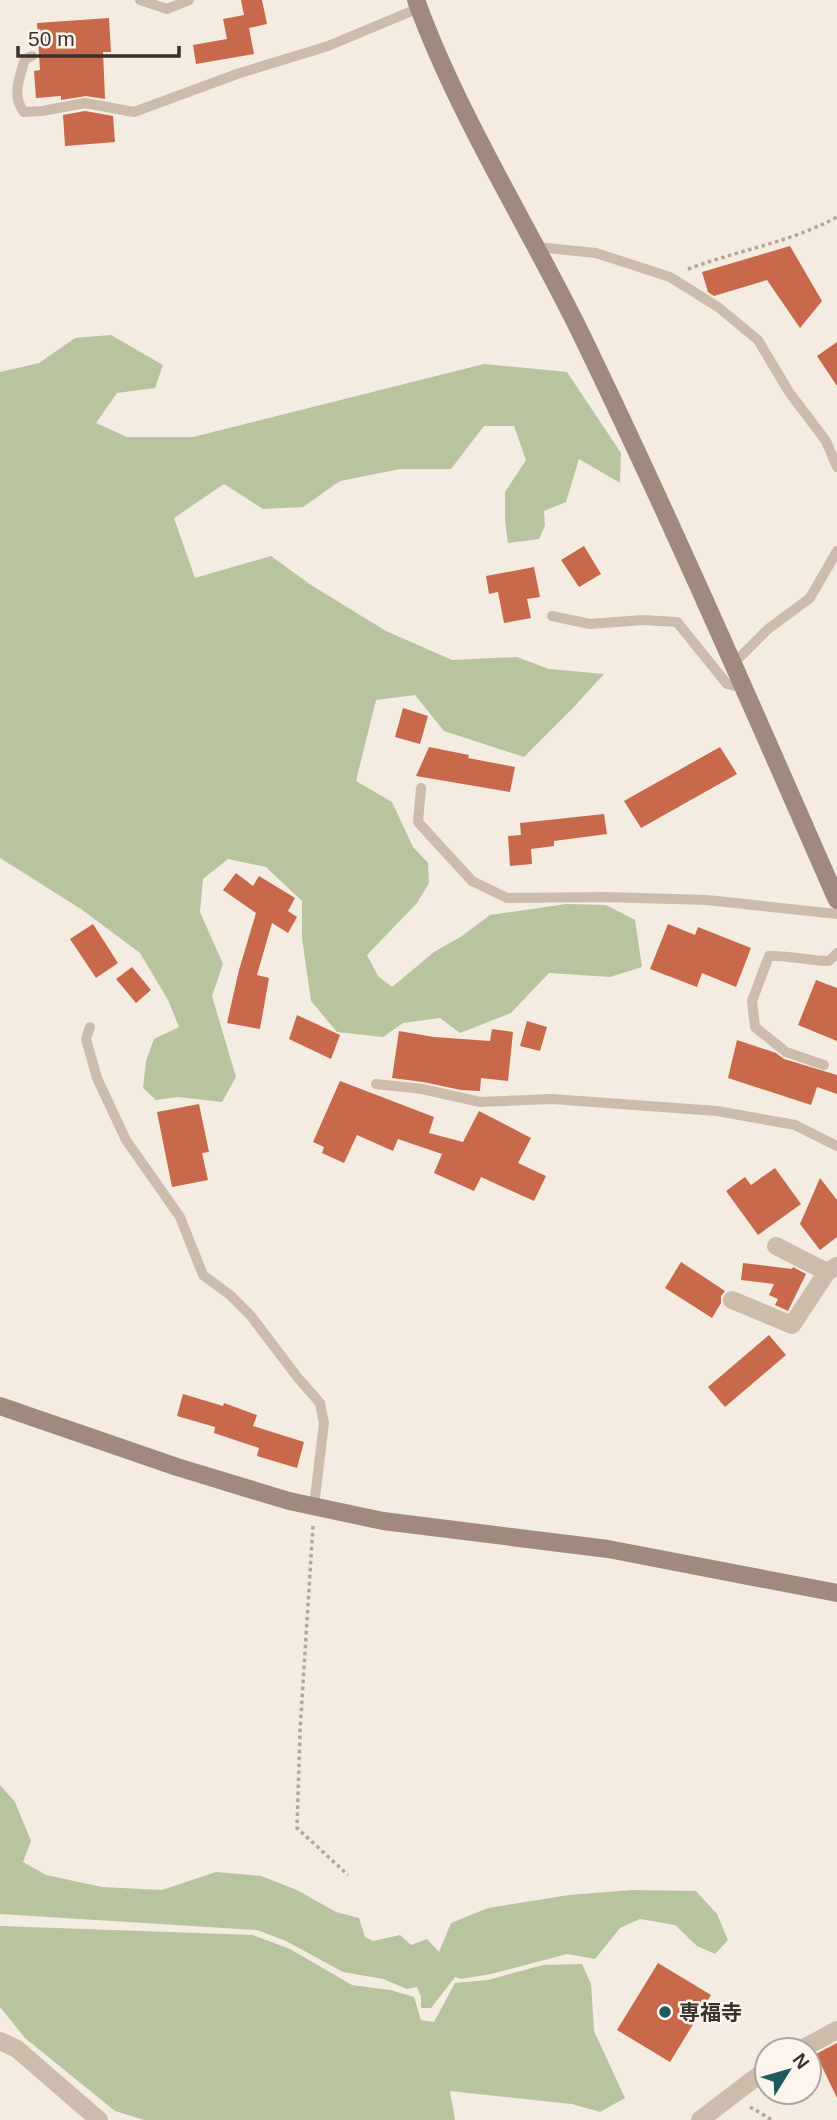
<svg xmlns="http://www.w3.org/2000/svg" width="837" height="2120" font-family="Helvetica,'Noto Sans JP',sans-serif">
	<rect width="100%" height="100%" fill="#f4ebe1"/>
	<path fill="#b8c4a0" d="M111,335l52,30 -8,23 -38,5 -21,30 31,14h66l291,-73 83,8 54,81 -1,30 -41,-24 -13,43 -22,9 1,15 -6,13 -31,4 -3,-22v-29l21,-32 -12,-34h-30l-33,43h-51l-60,12 -37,26 -40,2 -39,-25 -50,34 21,60 76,-22 40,29 75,46 66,29 65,-3 32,12 55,5 -32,35 -48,48 -80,-26 -29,-36 -39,5 -20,81 36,21 21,45 15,16 1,20 -12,20 -50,52 11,21 14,11 42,-35 28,-16 28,-21 76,-11 40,1 29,15 7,47 -32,10 -61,-4 -38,40 -51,20 -20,-15 -37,5 -20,14 -46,-5 -26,-31 -9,-63v-37l-36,-34 -38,-8 -25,20 -3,33 23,52 -11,32 24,81 -14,25 -44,-5 -22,3 -13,-12 3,-27 8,-22 25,-12 -11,-27 -28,-47 -59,-44 -81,-51v-486l39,-9 36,-25z
		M0,1785l15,17 16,39 -8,21 23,13 56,12 60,3 54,-18 45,4 36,14 39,22 23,6 6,19 8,4 27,-6 11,10 16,-6 12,13 12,-29 37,-15 81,-13 63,-5 64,1 21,23 11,26 -13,14 -18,-8 -22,-21 -35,-6 -20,9 -25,31 -28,-5 -76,20 -30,5 -6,-2 -24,31h-10v-11l-4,-10 -10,2 -24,-10 -40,-7 -57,-31 -29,-11 -257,-16z
		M0,1926l253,9 37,14 62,36 38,5 24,7 7,23 13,2 21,-39 33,-3 55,-15 39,-1 9,20 3,47 31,67 -25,14 -28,-8 -122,-13 5,29h-311l-29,-9 -90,-73 -25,-31z"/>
	<path fill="#c8694b" d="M241,0h21l5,24 -18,4 5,26 -58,10 -3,-19 34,-6 -4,-20 21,-4z
		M109,18l2,34h-8l2,47 -19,-3 -25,4v-4l-25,2 -2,-27 6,-1 -3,-47z
		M85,111l28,5 2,26 -50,4 -2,-31z
		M790,246l32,55 -22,27 -33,-48 -53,16 -6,-4 -6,-20z
		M837,342v44l-20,-30z
		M584,546l17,28 -22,13 -18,-27z
		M534,567l6,30 -13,2 4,19 -27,5 -6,-31 -9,2 -3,-18z
		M403,708l25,8 -8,28 -25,-7z
		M429,747l40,8 -1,3 47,9 -5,25 -94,-16z
		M720,747l17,27 -96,54 -17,-27z
		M604,814l3,20 -53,7v5l-23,3 1,15 -22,2 -2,-30 13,-1 -1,-12z
		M236,873l17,13 6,-10 36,22 -7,13 9,6 -9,16 -16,-10 -15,52 12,3 -9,51 -33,-6 12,-53 17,-57 -33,-23z
		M93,924l25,39 -22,15 -26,-39z
		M668,924l27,11 3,-8 53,21 -15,39 -34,-14 -5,14 -47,-18z
		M132,967l19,23 -15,13 -20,-24z
		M816,980l21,8v53l-39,-16z
		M297,1015l43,20 -9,24 -42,-20z
		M527,1021l20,6 -7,24 -20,-5z
		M492,1029l21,3 -5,49 -27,-3 -1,13 -19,-1 -38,-8 -31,-4 7,-47 35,6 56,4z
		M737,1040l39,13 8,6 53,16v19l-20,-7 -6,18 -83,-27z
		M340,1081l94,36 -5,16 34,9 16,-31 52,27 -13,25 28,13 -12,25 -53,-24 -7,14 -40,-18 8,-19 -44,-15 -5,12 -36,-16 -13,28 -22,-10 2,-6 -11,-5z
		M199,1104l10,48 -7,1 6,27 -36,7 -15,-75z
		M775,1168l26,36 -43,31 -32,-44 19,-14 6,8z
		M820,1178l17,22v37l-17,13 -20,-26z
		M681,1262l44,29 -4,5v7l-9,15 -47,-30z
		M743,1263l49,6 1,-2 13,7 -18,37 -13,-6 3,-6 -9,-4 5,-11 -33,-4z
		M769,1335l17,20 -61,52 -17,-20z
		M183,1394l40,12 1,-3 33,12 -4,11 51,16 -7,26 -40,-12 2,-8 -45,-15 1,-6 -38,-11z
		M658,1963l53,32 -41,67 -53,-32z
		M837,2043v55l-21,-44z"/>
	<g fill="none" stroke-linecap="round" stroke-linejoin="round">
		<path stroke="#b9a596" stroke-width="3.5" stroke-dasharray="3.5 3.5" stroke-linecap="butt" d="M688,269c50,-19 101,-26 149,-52
			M313,1526l-13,205 -3,97 51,47
			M750,2107l22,13"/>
		<path stroke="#cdbbac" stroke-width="10" d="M140,0l27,9 22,-9
			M32,56l-7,3c-5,17 -14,37 -1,53l18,-1 43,-8 49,9 103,-38 91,-28 91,-38
			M537,247l59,6 74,24 48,30 40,33 31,52 37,49 11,26
			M552,616l38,8 53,-4 34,2 50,62 16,4
			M733,664l35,-35 42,-31 27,-47
			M421,788l-3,34 54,59 35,17 98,-1 102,3 130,14
			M90,1027l-4,12 11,39 29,62 54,77 23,58 27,20 21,21 47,62 22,25 4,20 -10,83
			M824,1065l-38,-13 -31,-25 -3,-26 17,-45c21,-1 39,5 60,5l8,-8
			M376,1084l46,5 58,13 72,-3 165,12 78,14 42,21"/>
		<path stroke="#cdbbac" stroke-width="18" d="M776,1246l51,26 10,-6
			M732,1300l60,25 35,-53
			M0,2041l17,8 82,71
			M800,2050l37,-20
			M700,2120l67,-51"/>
		<path stroke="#a18a7d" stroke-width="18" d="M416,0c42,116 112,225 166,336 90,186 172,375 255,564
			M0,1406l177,61 112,34 94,20 225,28 229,44"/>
	</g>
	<circle fill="#1f5a5e" stroke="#fbf5ee" stroke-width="2.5" cx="665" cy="2012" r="7"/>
	<g text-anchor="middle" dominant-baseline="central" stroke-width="5" stroke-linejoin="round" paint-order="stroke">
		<g font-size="21" font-weight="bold" fill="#3b302b" stroke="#fbf5ee" text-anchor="start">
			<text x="679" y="2012">専福寺</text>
		</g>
	</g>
	<g transform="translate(788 2071) rotate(53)"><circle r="33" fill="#fbf5ee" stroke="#aea6a0" stroke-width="2"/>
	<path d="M0-5L12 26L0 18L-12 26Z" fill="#1f5a5e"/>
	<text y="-10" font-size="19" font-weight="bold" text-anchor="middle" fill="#3b302b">N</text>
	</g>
	<path d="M18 46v10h161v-10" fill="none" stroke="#3b302b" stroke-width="3.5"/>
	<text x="28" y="46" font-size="21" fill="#3b302b" stroke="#fbf5ee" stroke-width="5" paint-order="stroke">50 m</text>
</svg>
